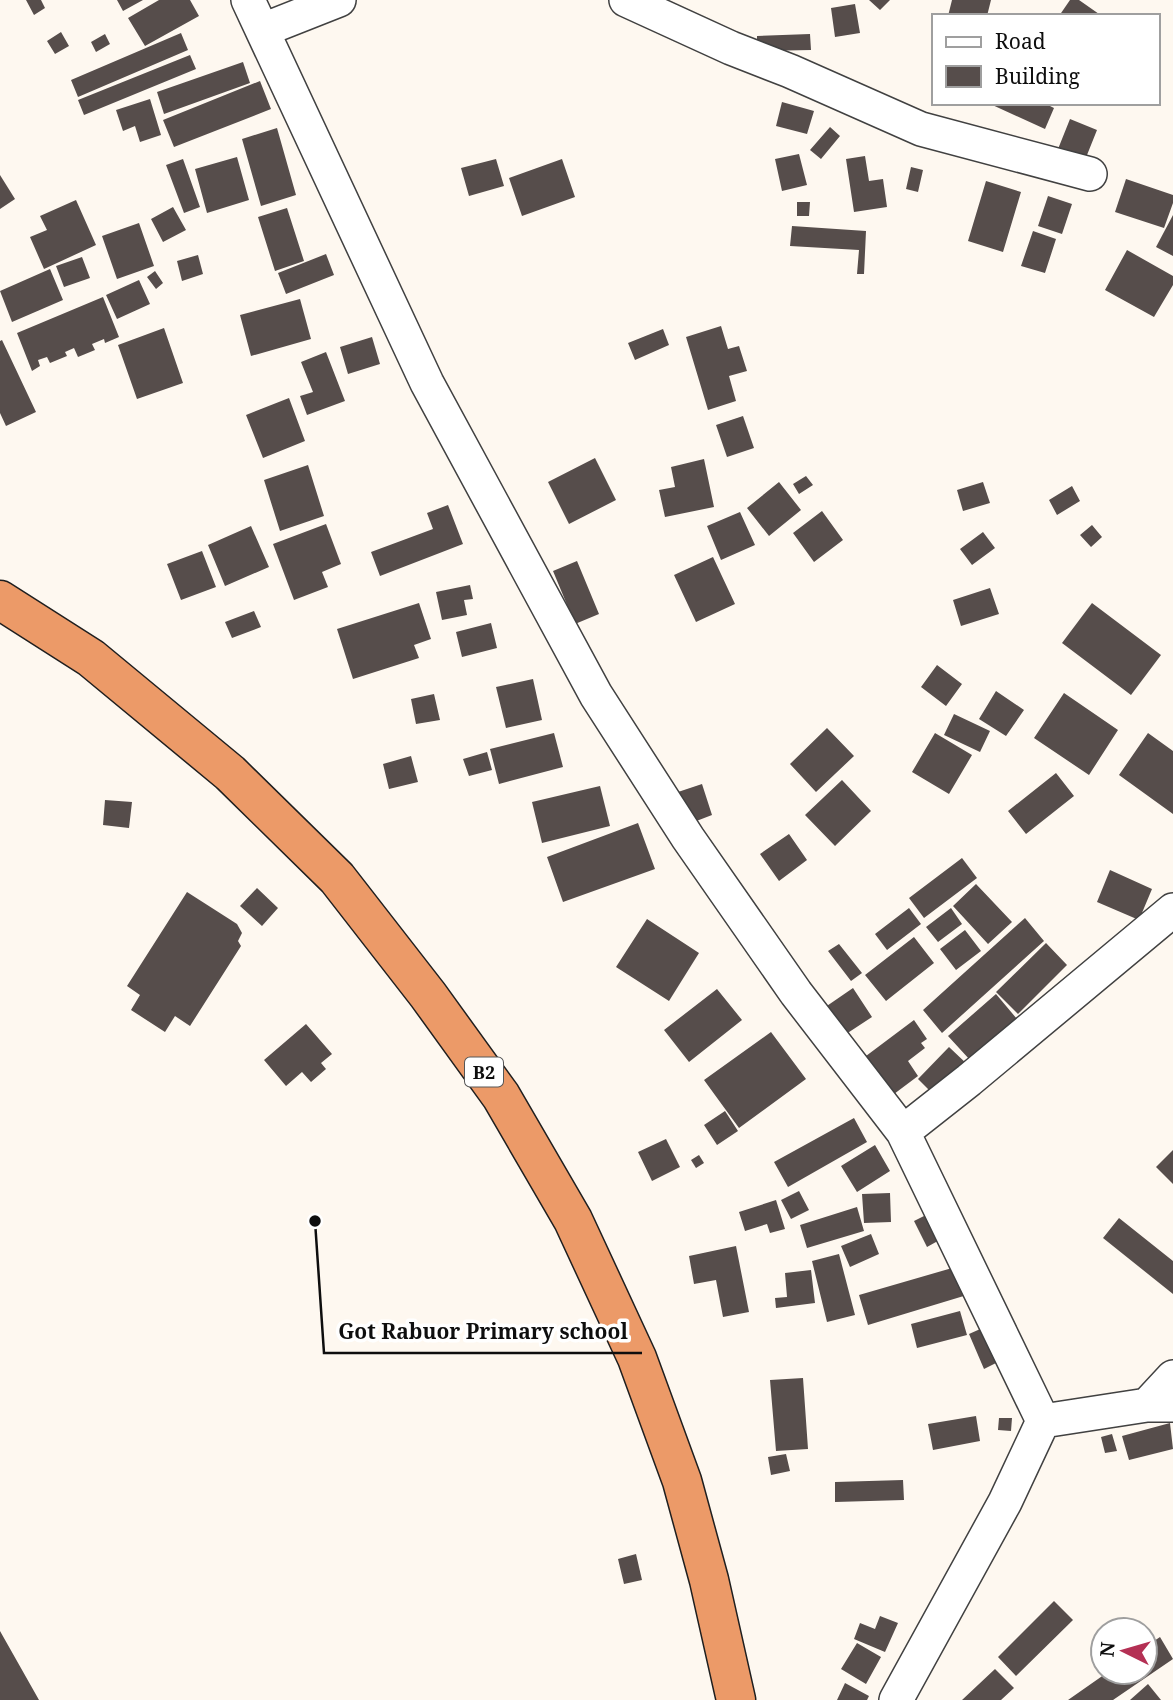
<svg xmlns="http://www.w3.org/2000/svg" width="1173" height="1700" font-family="'Noto Serif',serif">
	<rect width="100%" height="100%" fill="#fef8f0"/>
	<path fill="#564d4b" d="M26,0h15l4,8 -11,7z
		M117,0h26l-20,11z
		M159,0h31l9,16 -54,30 -17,-28z
		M869,0h21l-10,10z
		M952,0h39l-4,16h-39z
		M1070,0h9l20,14 -40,2z
		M855,4l5,29 -25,4 -4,-29z
		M61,32l8,14 -14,8 -8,-13z
		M181,33l7,17 -110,47 -7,-17z
		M105,34l5,10 -14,8 -5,-10z
		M810,34l1,16 -54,1v-15z
		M190,55l6,14 -112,46 -6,-15z
		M243,62l7,21 -86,31 -7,-22z
		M260,81l11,28 -97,38 -11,-27z
		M150,99l11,36 -21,7 -5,-16 -12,5 -7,-21z
		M782,102l32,9 -7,23 -31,-8z
		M988,103h56l10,5 -9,21z
		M1070,119l27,11 -12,30 -27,-11z
		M830,127l10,9 -19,23 -11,-9z
		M277,128l19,67 -35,11 -19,-67z
		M799,154l8,31 -25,6 -7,-32z
		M865,156l4,25 14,-2 4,28 -33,5 -8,-53z
		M237,157l12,43 -42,13 -12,-44z
		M183,159l17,48 -16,6 -18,-48z
		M496,159l8,27 -35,10 -8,-28z
		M562,159l13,38 -53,19 -13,-38z
		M911,167l12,3 -5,22 -12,-3z
		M0,175l15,24 -15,10z
		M1126,179l47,16v8l-9,25 -49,-16z
		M986,181l35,11 -18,60 -35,-11z
		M1048,196l24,8 -10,30 -24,-8z
		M76,200l20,45 -52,24 -14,-32 17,-7 -7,-14z
		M797,202h13l-1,14h-12z
		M173,207l13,23 -23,12 -12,-23z
		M287,208l17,53 -29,10 -17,-54z
		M1173,215v41l-17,-9z
		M139,223l15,43 -37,13 -15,-43z
		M792,226l74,5 -2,43h-7l2,-24 -69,-4z
		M1033,231l23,8 -11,34 -24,-7z
		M1127,250l46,26v9l-19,32 -49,-27z
		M326,254l8,21 -48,19 -8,-21z
		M198,255l5,19 -21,7 -5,-20z
		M82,257l8,21 -26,9 -8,-21z
		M50,269l13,31 -51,22 -12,-31z
		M155,271l8,12 -7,6 -9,-12z
		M139,280l11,24 -33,15 -11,-24z
		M103,297l16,40 -14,6 -1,-4 -12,5 3,6 -17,7 -4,-9 -9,4 2,4 -17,7 -3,-6 -9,3 2,6 -8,5 -15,-38z
		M300,299l11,40 -60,17 -11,-41z
		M721,326l7,23 11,-3 8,25 -18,5 7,25 -28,9 -22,-73z
		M164,328l19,55 -46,16 -19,-54z
		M663,329l6,16 -34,15 -7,-17z
		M372,337l8,27 -32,10 -8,-27z
		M2,340l34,72 -30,14 -6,-13v-72z
		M326,352l19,49 -38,14 -7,-19 13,-4 -12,-30z
		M289,398l16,43 -42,17 -17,-43z
		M743,416l11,32 -27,9 -11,-32z
		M595,458l21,42 -47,24 -21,-42z
		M704,459l10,48 -49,10 -6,-27 16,-3 -4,-20z
		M308,465l16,51 -44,15 -16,-51z
		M806,476l7,9 -14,9 -6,-10z
		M779,482l22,28 -32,26 -22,-28z
		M983,482l7,21 -27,8 -6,-21z
		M1072,486l8,15 -23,14 -8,-15z
		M448,505l15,39 -83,32 -9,-24 62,-23 -6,-16z
		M822,511l21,29 -29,22 -21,-29z
		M740,512l15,33 -34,15 -14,-34z
		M326,524l15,40 -19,8 6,15 -34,13 -21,-56z
		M1092,525l10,12 -11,10 -11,-12z
		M251,526l18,41 -44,19 -17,-41z
		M983,532l12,16 -23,17 -12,-16z
		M202,551l14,36 -35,13 -14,-36z
		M713,557l22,47 -39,18 -22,-47z
		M577,561l22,53 -24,10 -22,-53z
		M470,585l3,14 -9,1 3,15 -25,5 -6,-28z
		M990,588l9,26 -38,12 -8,-26z
		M419,603l12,36 -17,6 5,13 -66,21 -16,-50z
		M1092,603l69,52 -30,40 -69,-52z
		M254,611l7,16 -29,11 -7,-16z
		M491,623l6,25 -35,9 -6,-25z
		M937,665l25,19 -16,22 -25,-19z
		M533,679l9,41 -36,8 -10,-41z
		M996,691l28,19 -18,26 -27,-17z
		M1064,693l54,37 -29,45 -55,-37z
		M434,694l6,26 -24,4 -5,-25z
		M954,714l36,17 -10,21 -36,-17z
		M827,728l27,28 -38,36 -26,-28z
		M554,733l9,34 -64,17 -9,-35z
		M935,733l37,22 -23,39 -37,-22z
		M1148,733l25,18v63l-54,-39z
		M487,752l5,18 -23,6 -6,-17z
		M411,756l7,26 -29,7 -6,-25z
		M1056,773l18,23 -48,38 -18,-23z
		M842,780l29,31 -36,35 -30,-31z
		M702,784l10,31 -26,10 -11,-32z
		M600,786l10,40 -68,17 -10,-41z
		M105,800l27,2 -3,26 -26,-3z
		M638,823l17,46 -92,33 -16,-45z
		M789,834l18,26 -28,21 -19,-27z
		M962,858l15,20 -53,40 -15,-20z
		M1110,870l42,19 -13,31 -42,-18z
		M976,884l36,38 -24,22 -35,-38z
		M257,888l21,20 -16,18 -22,-20z
		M187,892l50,32 5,9 -4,8 3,5 -51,80 -15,-10 -10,16 -34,-22 9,-15 -13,-9z
		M909,908l12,16 -34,26 -12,-16z
		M951,908l11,16 -24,18 -12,-15z
		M1025,918l19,23 -102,92 -19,-23z
		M647,919l52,34 -30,48 -53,-34z
		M965,930l16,21 -25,19 -16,-21z
		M914,937l20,26 -48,38 -21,-26z
		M1046,943l21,22 -49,49 -22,-22z
		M839,944l23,29 -11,8 -23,-30z
		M853,988l19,29 -32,21 -19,-28z
		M717,989l25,31 -53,42 -25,-32z
		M996,994l21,25 -47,41 -22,-24z
		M914,1020l13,19 -6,4 4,5 -17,13 10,15 -28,21 -28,-38z
		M306,1024l26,30 -11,9 5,6 -15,13 -9,-10 -16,14 -22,-26z
		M771,1032l35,47 -67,49 -35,-48z
		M949,1047l19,18 -32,32 -18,-18z
		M725,1111l13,20 -21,14 -13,-20z
		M854,1118l13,24 -79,45 -14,-25z
		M666,1139l14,28 -28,14 -14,-29z
		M875,1145l15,26 -33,21 -16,-26z
		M1173,1150v34l-17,-17z
		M699,1155l5,8 -8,5 -5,-8z
		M799,1191l10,19 -18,9 -10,-19z
		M890,1193l1,29 -27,1 -2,-29z
		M776,1200l9,29 -15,4 -3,-9 -22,7 -6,-19z
		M857,1207l7,24 -57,17 -7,-23z
		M932,1212l13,25 -18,10 -13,-26z
		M1119,1218l54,43v33l-70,-56z
		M871,1234l8,20 -29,13 -9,-21z
		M736,1246l13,66 -26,5 -7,-37 -22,4 -5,-28z
		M839,1254l16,61 -28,7 -15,-61z
		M959,1266l8,29 -99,30 -9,-30z
		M811,1270l4,33 -39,5 -1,-10 12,-1 -2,-24z
		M960,1311l7,24 -50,13 -6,-24z
		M987,1326l15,34 -18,9 -15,-35z
		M803,1378l5,71 -32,2 -6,-71z
		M976,1416l4,25 -47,9 -5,-26z
		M999,1418h13l-1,13 -13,-1z
		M1170,1423l3,26 -44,11 -7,-24z
		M1112,1434l5,17 -12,2 -4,-16z
		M786,1454l4,17 -19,4 -3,-18z
		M903,1480l1,20 -69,2v-20z
		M636,1554l6,26 -18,4 -6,-25z
		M1054,1601l19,19 -57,56 -18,-19z
		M880,1616l18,7 -13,29 -31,-13 6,-16 15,6z
		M0,1631l39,69h-39z
		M1160,1637l13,22 -60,41h-45l40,-28h37v-25z
		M857,1643l24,14 -15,27 -25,-15z
		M995,1669l19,19 -13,12h-39z
		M845,1683l24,13 -2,4h-30z
		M1148,1684l13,16h-31z"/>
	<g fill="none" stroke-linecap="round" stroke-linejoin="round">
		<g stroke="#414141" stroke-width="36">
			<path id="minor" d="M248,0l179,383 169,312 92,143 108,155 107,139 140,289
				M626,0l105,48 59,23 131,58 169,45
				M263,30l76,-30
				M903,1132l66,-52 204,-170
				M1147,1405l26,-28
				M896,1700l109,-198 38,-81 104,-16h26"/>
		</g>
		<g stroke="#1f1f1f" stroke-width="41">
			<path id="trunk" d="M0,600l91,58 139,115 107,105 91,117 73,101 72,124 64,138 45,123 27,99 27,120"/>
		</g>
		<use href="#minor" stroke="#fff" stroke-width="33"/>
		<use href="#trunk" stroke="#ec9a68" stroke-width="38"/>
	</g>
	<g text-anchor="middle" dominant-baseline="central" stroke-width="7" stroke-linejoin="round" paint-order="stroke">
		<rect fill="#fff" stroke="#565656" stroke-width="2" x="465" y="1057.5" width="38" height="29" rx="5"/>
		<g font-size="18" font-weight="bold" fill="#0e0e0e">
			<text x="484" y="1072">B2</text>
		</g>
	</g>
	<path fill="none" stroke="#0e0e0e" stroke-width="2.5" d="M315 1221L324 1353H642"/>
	<circle fill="#0e0e0e" stroke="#fff" stroke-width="2.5" cx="315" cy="1221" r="7"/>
	<g font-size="21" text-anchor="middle" font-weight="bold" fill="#0e0e0e" stroke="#fff" stroke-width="7" stroke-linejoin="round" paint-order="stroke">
		<text x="483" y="1339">Got Rabuor Primary school</text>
	</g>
	<rect x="932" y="14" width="228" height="91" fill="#ffffff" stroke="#9f9f9f" stroke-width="2"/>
	<rect x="946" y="37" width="35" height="10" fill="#ffffff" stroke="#9f9f9f" stroke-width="2"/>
	<text x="995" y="49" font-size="21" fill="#0e0e0e">Road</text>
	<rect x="946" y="66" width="35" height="21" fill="#564d4b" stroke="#9f9f9f" stroke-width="2"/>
	<text x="995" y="84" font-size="21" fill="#0e0e0e">Building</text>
	<g transform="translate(1124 1651) rotate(275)"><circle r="33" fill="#ffffff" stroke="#9f9f9f" stroke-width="2"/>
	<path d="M0-5L12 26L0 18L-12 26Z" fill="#b43054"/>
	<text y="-10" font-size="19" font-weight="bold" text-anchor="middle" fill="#0e0e0e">N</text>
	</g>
</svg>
